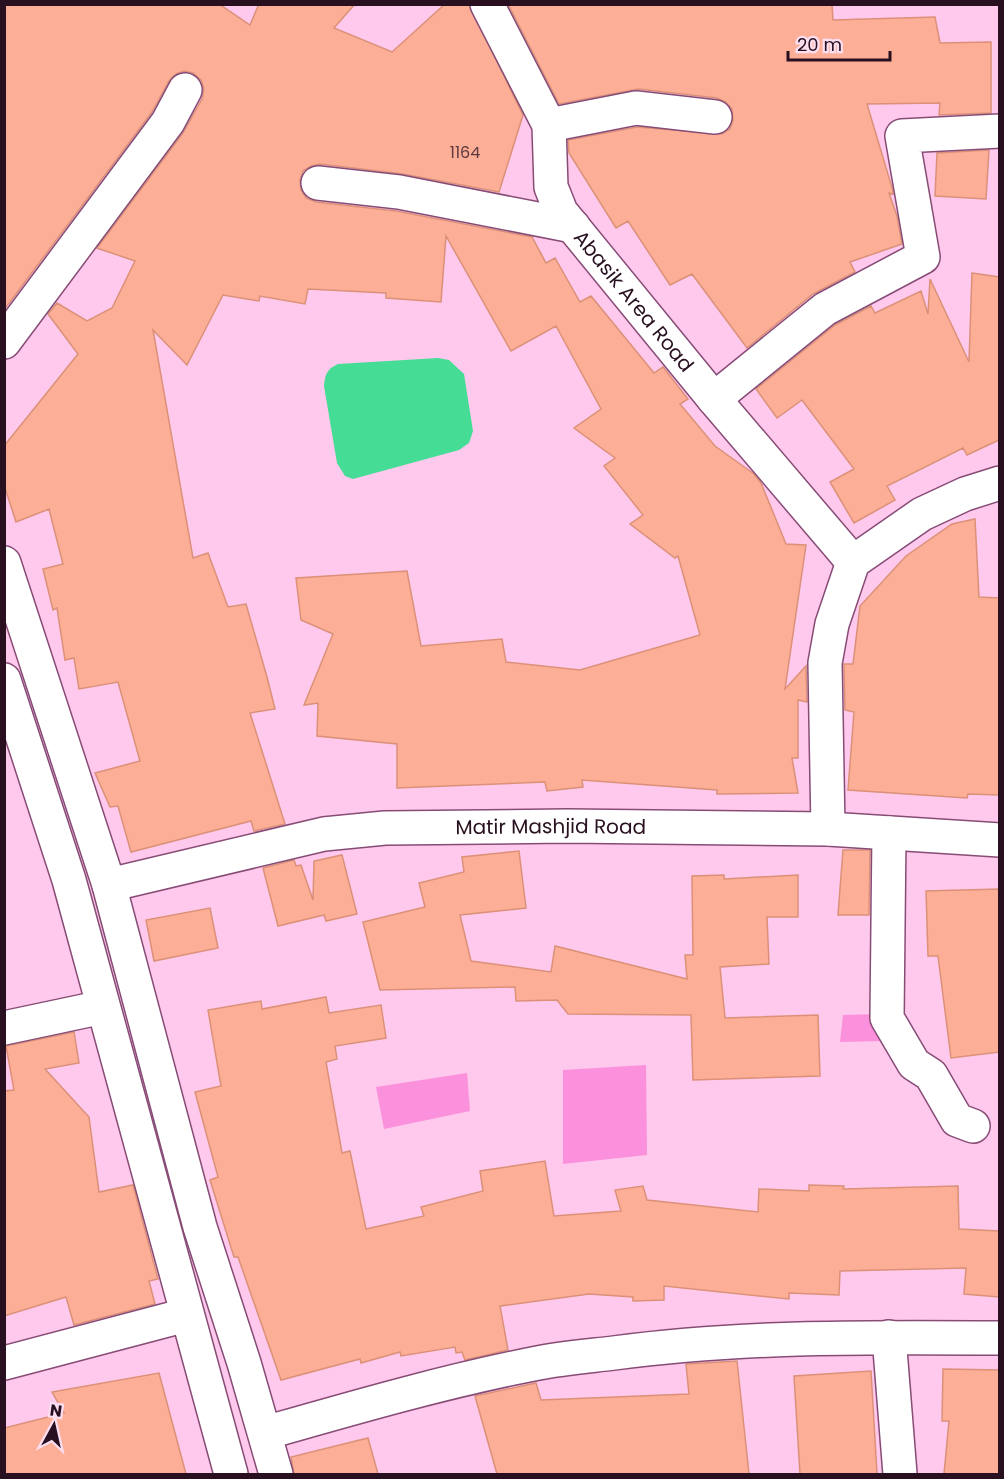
<svg xmlns="http://www.w3.org/2000/svg" width="1004" height="1479" font-family="Poppins,sans-serif">
	<rect width="100%" height="100%" fill="#ffc8ed"/>
	<path fill="#fb91dc" d="M880,1014l5,27 -45,1 3,-27z
		M646,1065l1,90 -84,9v-94z
		M467,1073l3,38 -86,18 -8,-42z"/>
	<path fill="#45dc96" d="M438,358l11,2 15,14 9,57 -4,12 -10,7 -106,29 -8,-3 -8,-13 -13,-77c1,-12 3,-17 14,-22z"/>
	<path fill="#fcaf96" stroke="#db9178" stroke-width="1.5" d="M4,4h215l31,21 9,-21h96l-21,24 58,24 53,-48h24l54,111 -24,77 -96,-18 -83,-10 -9,2 -8,5 -3,9 1,10 5,8 10,4 80,9 136,26 14,26 9,-5 25,44 11,-6 63,77 9,-6 25,32 -8,5 35,42 39,28 7,9 25,61 20,1 -21,144 21,-23 1,36 -9,-2v58h-6l6,35 -81,1v-4l-135,-10 1,7 -36,4 -2,-9 -148,6v-44l-80,-8 1,-33 -14,2 29,-71 -32,-14 -5,-42 111,-7 14,75 81,-7 4,23 74,8 120,-35 -22,-79 -3,2 -45,-34 13,-9 -39,-49 11,-8 -41,-30 27,-19 -45,-83 -45,25 -65,-115 -5,66 -55,-4v-5l-78,-4 -3,15 -45,-8 -1,5 -36,-6 -36,70 -34,-35 40,228 15,-5 20,54 18,-3 21,73 8,32 -25,4 35,111 -31,7 -3,-10 -120,31 -13,-46 -8,1 -15,-34 45,-12 -22,-79 -39,7 -5,-31 -9,2 -8,-52 -4,2 -10,-41 20,-5 -14,-55 -33,13 -12,-37v-39l74,-92 -30,-40 9,-11 30,18 25,-13 23,-47 -38,-13 86,-115 19,-34 2,-10 -3,-9 -8,-7 -9,-2 -8,3 -7,7 -17,31 -148,198z
		M508,4h324l1,16 102,-3 5,26 51,-1v71l-52,2 1,-12 -73,1 26,87v3l-4,-1 8,23 5,28 -52,18 5,10 -42,22 -66,54 -55,-74 -22,11 -42,-64 -12,7 -47,-75 -1,-13 69,-13 85,7 8,-5 3,-9 -1,-11 -6,-7 -9,-4 -79,-9 -79,15z
		M989,150l-3,49 -51,-3 2,-43z
		M972,273l27,4v163l-32,15 -4,-7 -76,38 8,14 -41,23 -24,-41 24,-13 -52,-69 -25,18 -21,-29 79,-64 36,-19 4,7 46,-22 7,23 2,-35 39,83z
		M975,519l4,78 20,1v197l-31,-1 -1,4 -119,-8 6,-78 -9,-2 -1,-46h9l7,-58 46,-50 46,-32z
		M843,850h27l-1,65h-31z
		M519,851l7,57 -66,7 11,46 80,11 4,-26 132,33 -2,-24h8l-1,-79 32,-1v4l74,-4v42h-31l2,47 -49,3 5,51 93,-3 2,61 -127,4 -2,-65 -123,-1 -11,-14 -41,1 -1,-14 -135,3 -17,-68 62,-15 -6,-24 45,-11 -2,-15z
		M342,855l15,59 -31,7 -2,-6 -46,11 -15,-58 31,-8 2,6 5,-1 12,35 1,-39z
		M999,889v163l-48,6 -13,-102h-10l-2,-65z
		M210,908l8,40 -64,13 -8,-41z
		M326,997l3,16 52,-8 5,33 -51,8 2,13 -11,3 16,91 8,-2 16,78 58,-13 -3,-9 62,-16 -3,-20 65,-10 9,55 67,-5 -6,-21 28,-4 4,14 111,12 1,-23 50,2v-6l35,1 -1,3 115,-3 1,43 40,2v66l-35,-3 2,-26 -126,3 -1,24 -50,-2v6l-125,-13v14l-31,1v-4l-44,-3 -89,12 8,44 -43,10 -3,-8 -6,1 -1,-6 -54,9 -1,-4 -39,11 -1,-4 -79,21 -43,-123h-4l-24,-77 8,-3 -23,-85 26,-6 -13,-76 53,-9 1,8z
		M74,1032l5,31 -34,6 44,48 10,75 34,-7 25,94 -9,2 6,23 -81,21 -8,-28 -62,19v-225l10,-1 -8,-44z
		M737,1361l12,113h-252l-22,-78 61,-13 5,17 148,-6 -3,-30z
		M943,1369l56,1v104h-55l5,-53h-7z
		M871,1371l6,103h-77l-6,-98z
		M159,1373l27,101h-182v-46l60,-15 -12,-21z
		M368,1438l10,36h-84l-3,-17z"/>
	<g fill="none" stroke-linecap="round" stroke-linejoin="round">
		<g stroke="#874c76" stroke-width="36">
			<g id="minor">
				<path id="s1" d="M487,4l62,121 2,62 10,25 153,187 139,163"/>
				<path d="M549,125l87,-17 79,9"/>
				<path d="M318,183l81,9 174,34"/>
				<path d="M4,342l164,-220 17,-32"/>
				<path d="M714,399l111,-90 98,-52 -21,-121 98,-5"/>
				<path d="M4,563l105,322 91,342 44,136 32,111"/>
				<path d="M4,680l65,200 162,594"/>
				<path d="M828,829l-3,-166 7,-39 21,-62 69,-48 43,-20 35,-11"/>
				<path d="M889,833l-2,185 27,46 17,11 26,45 16,6"/>
				<path id="s2" d="M109,885l215,-51 61,-6 182,-2 261,3 172,11"/>
				<path d="M4,1028l99,-21"/>
				<path d="M889,1337l11,137"/>
				<path d="M4,1363l182,-48"/>
				<path d="M265,1433c91,-26 181,-52 273,-70 25,-5 51,-7 76,-10 128,-17 257,-16 386,-15"/>
			</g>
		</g>
		<use href="#minor" stroke="#fff" stroke-width="33"/>
	</g>
	<g text-anchor="middle" dominant-baseline="central" stroke-width="4.5" stroke-linejoin="round" paint-order="stroke">
		<g font-size="16" fill="#5d383e">
			<text x="465" y="152">1164</text>
		</g>
		<g font-size="20" fill="#281021" stroke="#fbdff1">
			<text stroke="none"><textPath href="#s1" startOffset="340">Abasik Area Road</textPath></text>
			<text stroke="none"><textPath href="#s2" startOffset="448">Matir Mashjid Road</textPath></text>
		</g>
	</g>
	<rect width="1004" height="1479" fill="none" stroke="#281021" stroke-width="12"/>
	<g transform="translate(54 1425) rotate(8)" stroke="#fbdff1" stroke-width="4.5" paint-order="stroke">
	<path d="M0-4.5L10 22L0 15L-10 22Z" fill="#281021"/>
	<text y="-9" font-size="16" font-weight="bold" text-anchor="middle" fill="#281021">N</text>
	</g>
	<path d="M788 51v9h102v-9" fill="none" stroke="#281021" stroke-width="3"/>
	<text x="797" y="51" font-size="18" fill="#281021" stroke="#fbdff1" stroke-width="4.5" paint-order="stroke">20 m</text>
</svg>
